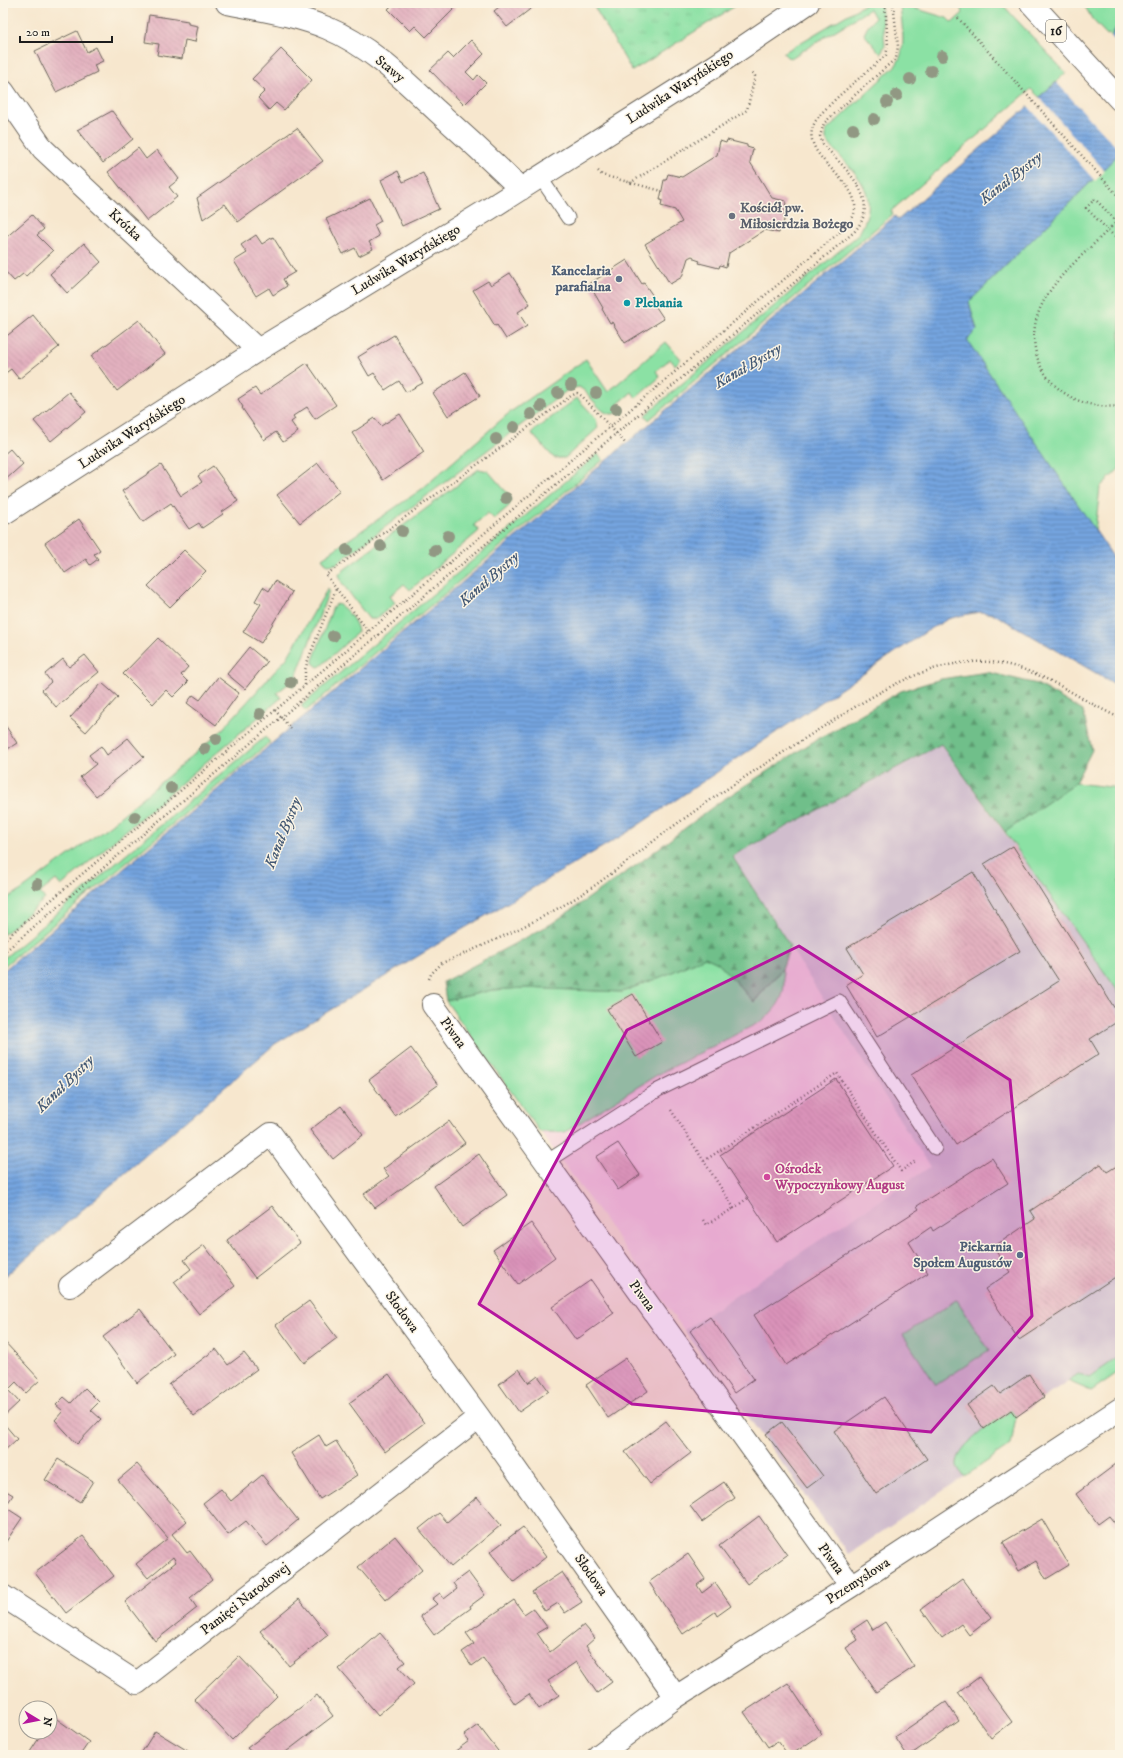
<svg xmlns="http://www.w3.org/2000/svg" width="1123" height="1758" font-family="'IM FELL DW Pica',serif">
	<defs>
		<pattern id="forest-firs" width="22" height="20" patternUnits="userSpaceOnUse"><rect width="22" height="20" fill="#70bf8a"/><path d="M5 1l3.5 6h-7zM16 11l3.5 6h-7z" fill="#5b9a70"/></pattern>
		<pattern id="park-tufts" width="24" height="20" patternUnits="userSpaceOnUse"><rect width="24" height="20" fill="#8be1a4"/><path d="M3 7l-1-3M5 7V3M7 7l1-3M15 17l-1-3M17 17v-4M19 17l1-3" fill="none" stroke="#77c08d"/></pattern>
		<pattern id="water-rules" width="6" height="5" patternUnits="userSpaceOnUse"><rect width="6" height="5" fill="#75a4df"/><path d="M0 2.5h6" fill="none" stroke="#5f85b4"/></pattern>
		<pattern id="building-back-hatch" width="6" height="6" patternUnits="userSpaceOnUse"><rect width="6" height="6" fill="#e3b1bf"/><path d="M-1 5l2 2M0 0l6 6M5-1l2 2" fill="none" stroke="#c298a4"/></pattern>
	</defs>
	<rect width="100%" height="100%" fill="#fcf5e5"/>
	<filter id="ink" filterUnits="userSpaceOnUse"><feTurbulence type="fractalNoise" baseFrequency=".025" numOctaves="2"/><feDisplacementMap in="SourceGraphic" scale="8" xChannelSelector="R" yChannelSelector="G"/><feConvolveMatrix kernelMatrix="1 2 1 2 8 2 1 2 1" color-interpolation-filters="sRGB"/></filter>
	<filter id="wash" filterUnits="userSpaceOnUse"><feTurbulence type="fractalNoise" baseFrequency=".012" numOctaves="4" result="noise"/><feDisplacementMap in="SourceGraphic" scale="16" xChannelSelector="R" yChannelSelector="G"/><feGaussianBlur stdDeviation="0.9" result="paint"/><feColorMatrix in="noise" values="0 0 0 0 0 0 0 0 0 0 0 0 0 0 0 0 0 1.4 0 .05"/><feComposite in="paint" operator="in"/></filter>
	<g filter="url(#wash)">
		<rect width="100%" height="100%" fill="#f7e7ce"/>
		<path fill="#f4cfdd" d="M732,856l199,311 -247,163 -238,-329z"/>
		<path fill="#d0bdcd" d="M941,744l179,250v377l-29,20 -23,-10 -52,36 -5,28 -162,109 -165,-224 246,-163 -198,-311z"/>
		<path fill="#8be1a4" stroke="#547e60" d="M867,3l14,1 4,41 -4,9 -17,-20 5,-10 6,-6 -5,-9 -79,49 -4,-1 -4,-4z
			M957,3h44l65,70 -27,24 -8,-8 -140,122 2,3 -244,206 -4,-5 213,-180c28,-44 -7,-63 -32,-95v-9l70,-66c12,-17 5,-42 4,-61l47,14 5,5 11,-10z
			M1078,3h42v17l-9,17 -2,-3 -2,1 -15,-16 -6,-11z
			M1120,153v107l-3,3 3,3v202l-20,19 -5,45 -129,-192 11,-10 -8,-28z
			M666,342l15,17 -6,6 -5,-6 -14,12 4,6 -24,21 -4,-6 -14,12 4,5c-17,16 -27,-10 -40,-20l-3,-2 -10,2 -233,175 -9,1 -5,-7 100,-69 87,-76 77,-54 22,33z
			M577,398l19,20 2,10 -33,30h-11l-21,-23 -1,-3z
			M598,454l5,6 -297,251 -5,-5z
			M479,469l9,2 21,24 2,4 -2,7 -15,13 -6,-6 -14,12 5,6 -69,59 -6,-6 -14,12 5,7 -19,16h-7l-27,-36 -3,-8 2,-3z
			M328,588l1,3 -30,78 -6,18 -4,-4 -12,10 4,5 -220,188 -5,-6 -16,13 5,6 -42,36v-35l17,-9 90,-66 108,-91 69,-76z
			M337,604c8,2 21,20 21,28l-37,34 -3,1 -5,-4v-3l20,-53z
			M265,737l5,5 -267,225v-8z
			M1075,783l45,5v206l-115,-162z
			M705,957l13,6 36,39 28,-33c6,24 -2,37 -20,52l-105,54 -92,57h-25l-94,-131 46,-11 33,-2 97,4 46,-18z
			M957,1300l32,50 -53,35 -33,-50z
			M1120,1356v15l-29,20 -23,-10 10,-7 12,3z
			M1011,1410l5,7 -5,28 -47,32c-2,-3 -6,-8 -7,-11 -3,-18 40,-47 54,-56z"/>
		<path fill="url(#forest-firs)" stroke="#466e53" d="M987,672l50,12 46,27 9,39 -17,33 -70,49 -64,-88 -209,112 58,90 -8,23 -28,33 -36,-39 -13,-6 -37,17 -46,18 -97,-4 -33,2 -46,11 -3,-19 108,-58 87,-60 80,-61 93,-60 90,-52 40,-12z"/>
		<path fill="url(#park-tufts)" stroke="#547e60" d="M592,3h148l-108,68z"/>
		<path fill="url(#water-rules)" stroke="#48607e" d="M1120,20v133l-151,149 8,28 -10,10 153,227v120l-126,-73 -14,-2 -17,3 -15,4 -21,12 -299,201 -182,107 -171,105 -272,234v-307l892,-755 3,4 141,-123 72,-60z"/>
		<path fill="#f7e7ce" d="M1110,35l10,12v104l-64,-69z
			M1038,96l67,75 -10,10 -68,-76z"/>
		<g id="blocks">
			<path fill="url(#building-back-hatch)" d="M395,3h55l5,5 -29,29 -11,-11 -5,5 -22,-22z
				M504,3h34l-31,24 -13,-16z
				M149,15l39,6v3l10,2 -3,16 -10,-2 -3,19 -25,-4 2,-11 -14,-2z
				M77,31l10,21 9,-5 7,14 -9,4 3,7 -41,20 -21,-41z
				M471,40l13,14 -18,18 8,8 4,-5 8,8 -22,22 -34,-35 18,-17 5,5z
				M281,49l31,31 -28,30 -8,-7 -7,7 -11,-12 7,-7 -13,-12z
				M112,111l21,28 -30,24 -26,-33z
				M297,128l26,33 -85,61 -13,-18 -22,15 -6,-21z
				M727,140l20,5v2l6,2 -3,13 22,36 14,3 -3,27 -3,-1 -1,6 -14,-3 -36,23 -3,14 -6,-2 -1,3 -20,-5 1,-2 -6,-2v-2l-2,-1 -4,2 -6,19 -12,7 -25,-40 37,-22 -7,-12 -14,-4 1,-6h-2l4,-20h2l2,-6 14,3 35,-22 3,-14 6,2z
				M138,148l8,11 11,-9 22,29 -10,8 8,10 -30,24 -39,-49z
				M398,171l5,11 20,-9 16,36 -37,17 -21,-46z
				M370,198l11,23 -7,4 5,11 -10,6 4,7 -14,7 -4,-8 -12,6 -17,-35z
				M32,215l12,14 -7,6 16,16 -27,25 -3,-2 -9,7 -11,-12v-10l3,-3 -3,-4v-12z
				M256,235l6,9 11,-7 22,35 -12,7 4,7 -14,9 -4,-7 -13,8 -22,-35 13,-8 -6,-8z
				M84,243l17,19 -34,31 -17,-19z
				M627,260l15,24 2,-1 9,13 -3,2 14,21 -39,24 -13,-21 -2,1 -8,-14 1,-1 -14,-24z
				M510,273l20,31 -12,8 9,14 -21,13 -9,-14 -2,1 -22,-36 15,-9 3,4z
				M33,315l26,32 -40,32 -8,-10 -8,6v-36z
				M139,320l26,34 -48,37 -26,-35z
				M394,335l29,48 -17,9 -7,-11 -14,9 -11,-17 -5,3 -11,-19z
				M307,363l29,42 -21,14 -8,-12 -14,9 2,3 -4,3 7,10 -15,10 -7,-10 -12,8 -22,-32 1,-1 -5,-8 17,-11 5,7z
				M465,372l15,24 -32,20 -15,-23z
				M69,392l17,20 -35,29 -17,-20z
				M400,414l24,38 -41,28 -31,-47 23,-15 6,8z
				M10,449l13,15 -20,18v-27z
				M318,463l22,28 -40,32 -23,-28z
				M161,465l20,31 21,-14 -4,-6 15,-10 25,35 -16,11 1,2 -21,14 -3,-5 -10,6 -18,-26 -28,19 -21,-31z
				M79,519l21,31 -6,4 4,5 -8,6 -4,-6 -21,14 -20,-30z
				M184,550l22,21 -36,36 -22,-21z
				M275,581l17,11 -31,51 -18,-11 18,-28 -6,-3 8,-14 6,4z
				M158,638l30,29 -7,8 7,7 -15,15 -7,-7 -13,14 -30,-30z
				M249,647l18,15 -22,27 -18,-15z
				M85,655l14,17 -43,35 -14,-17 9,-8 -6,-8 18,-15 6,8z
				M218,677l21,16 -23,32 -29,-22 6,-8 7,5z
				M102,683l16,14 -32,35 -16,-14z
				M3,722l14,21 -14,9z
				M128,738l16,19 -48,39 -16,-19 16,-13 -7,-9 12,-9 6,9z
				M1013,846l107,171v3l-30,19 9,15 -143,91 -45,-70 148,-94 -75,-117z
				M973,872l47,79 -143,86 -31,-52 17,-11 -16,-26z
				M633,994l29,48 -26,15 -29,-48z
				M411,1048l27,37 -43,31 -26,-36z
				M836,1079l57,87 -116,76 -57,-87z
				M341,1106l22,29 -30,24 -23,-29z
				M449,1121l16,22 -90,65 -11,-14 25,-18 -6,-7z
				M618,1143l22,32 -22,15 -22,-33z
				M479,1154l28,41 -45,32 -28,-41z
				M992,1158l16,25 -75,48 -2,-4 -22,15 19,31 -142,92 -32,-50 165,-106 -2,-3z
				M1101,1164l6,8 13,-8v110l-101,66 -34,-51 25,-17 -17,-25 42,-28 -5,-8z
				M272,1206l28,37 -45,35 -28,-38z
				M531,1223l24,34 -37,27 -25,-34z
				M204,1245l31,41 -36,28 -25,-32 17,-13 -7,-9z
				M591,1280l23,33 -38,27 -24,-33z
				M309,1301l28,37 -33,25 -28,-38z
				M140,1309l34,45 -37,29 -34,-46z
				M710,1317l44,62 -20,14 -44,-62z
				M3,1340l37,40 -14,13 -10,-11 -8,8 11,12 -16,15z
				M216,1349l12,16 16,-12 13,16 -63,47 -25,-32z
				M626,1358l22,33 -40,27 -22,-33z
				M519,1369l10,14 9,-7 11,15 -30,21 -20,-28z
				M389,1374l35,49 -39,29 -36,-49z
				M1029,1374l15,23 -28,20 -5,-7 -27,19 -17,-24 27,-19 6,8z
				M85,1388l14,14 -8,8 10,9 -24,25 -22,-24 8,-9 -7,-6 8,-8 7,6z
				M884,1397l43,62 -51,35 -42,-63z
				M666,1421l25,32 -41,31 -25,-32z
				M782,1422l41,54 -16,12 -41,-54z
				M5,1425l12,14 -14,13v-25z
				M319,1435l7,12 10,-6 21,34 -37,24 -29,-46z
				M58,1459l35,22 -13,21 -35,-22z
				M137,1464l50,57 -15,13 15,19 3,-2 22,29 -22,18 7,10 -42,33 -30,-39 51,-40 -3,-5 -25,21 -12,-14 32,-26 -50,-58z
				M1116,1464l4,5v55l-3,2 -8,-10 -11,8 -22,-30z
				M262,1475l36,45 -31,26 -21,-25 -18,14 -25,-32 18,-14 10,12z
				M724,1482l11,16 -33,24 -12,-16z
				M3,1489l10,6 -8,12 17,11 -19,28z
				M477,1497l24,28 -50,42 -32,-38 20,-16 8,9z
				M759,1516l28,39 -40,29 -28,-38z
				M1042,1519l27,46 -23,14 -10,-18 -17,10 -16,-29z
				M523,1527l23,30 -32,25 -24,-30z
				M83,1536l31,40 -48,37 -31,-40z
				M395,1536l27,34 -36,30 -28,-33z
				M688,1554l17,25 -8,6 5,8 13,-10 16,23 -14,10 -2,-4 -32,22 -34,-52z
				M468,1572l17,23 -15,11 1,2 -37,27 -14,-19 17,-12 -5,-5 8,-6 4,6 13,-10 -4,-6z
				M562,1572l20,30 -17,11 -7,-10 -13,8 -13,-19z
				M962,1579l29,39 -22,17 -8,-11 -19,14 -21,-29z
				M299,1599l29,36 -39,31 -29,-35z
				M514,1600l10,14 9,-6 14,19 -10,6 13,19 34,-27 11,13 -9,8 26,36 -15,11 -21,-31 -28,19 11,14 -20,14 -10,-15 -14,10 -32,-46 -11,8 -10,-14 12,-8 -8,-11z
				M867,1620l6,10 12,-8 29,45 -38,25 -30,-44 12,-8 -6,-10z
				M380,1633l25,29 -6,5 15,17 -36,31 -39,-46z
				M239,1656l38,40 -45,44 -38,-41z
				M979,1677l33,45 -21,16 -33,-45z
				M788,1683l34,51 -31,21h-3l-10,-14 -10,6 -24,-35z
				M317,1695l16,21 -51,39h-27l-8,-7z
				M946,1702l13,19 -49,34h-3l-12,-18z
				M54,1717l35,25 -9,13h-45l-5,-3 13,-20h7v-9z
				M478,1725l23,30h-51l19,-14 -5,-6z
				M155,1731l33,20 -2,4h-46z"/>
		</g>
	</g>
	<g filter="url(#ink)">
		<use href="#blocks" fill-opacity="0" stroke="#69635a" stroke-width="1"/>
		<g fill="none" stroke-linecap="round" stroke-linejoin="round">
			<g stroke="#69635a" stroke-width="15">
				<path id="service" d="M540,177l28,41
					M546,1162l112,-72 181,-89 96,147"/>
			</g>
			<g stroke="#69635a" stroke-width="24">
				<path id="minor" d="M227,3c34,7 69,12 100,25 43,18 76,51 109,82 29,26 57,52 85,79
					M3,91l40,58 215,201
					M3,514l255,-164 231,-141 226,-143 93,-63
					M433,1005l418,581
					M70,1286l201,-152 208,283 197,280
					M3,1596l134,87 342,-266
					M599,1755l77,-58 175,-111 269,-177"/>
			</g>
			<g stroke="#69635a" stroke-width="24">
				<path id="primary" d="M1031,3l89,97"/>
			</g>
			<path stroke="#69635a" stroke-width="2.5" stroke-dasharray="1 3" stroke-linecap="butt" d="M958,18l162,180
				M598,171l4,4 60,16
				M630,183l117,-73 8,-34 -3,-4
				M1117,222l-22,-23 -9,9 34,34
				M1111,227l9,-8
				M368,631l-42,-56 245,-179 6,-3 5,3 44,48
				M305,685v-15l3,-10 28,-71
				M275,710l16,19
				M3,941l844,-715c34,-40 -51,-64 -33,-102 7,-16 57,-55 72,-69l2,-9 -3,-43
				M3,953l851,-721c30,-33 -10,-63 -31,-88l-3,-8 4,-13 72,-65 2,-12 -5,-43
				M429,979l2,-5 11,-11c43,-18 86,-37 127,-61 41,-24 77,-57 116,-84 43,-31 88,-59 133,-88 52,-32 107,-72 171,-68 47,3 89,37 131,56
				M671,1110l63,98 14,-10
				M704,1161l133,-88 64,98 16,-11
				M703,1220l3,5 28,-17"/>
			<use href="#service" stroke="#fff" stroke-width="13"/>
			<use href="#minor" stroke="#fff" stroke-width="22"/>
			<use href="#primary" stroke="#fff" stroke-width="22"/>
			<path stroke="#69635a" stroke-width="2.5" stroke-dasharray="1 3" stroke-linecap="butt" d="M1111,227c-20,21 -48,43 -63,67 -38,57 7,119 72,112"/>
		</g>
		<g fill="#919883">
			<circle cx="942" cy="56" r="6"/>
			<circle cx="931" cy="71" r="6"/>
			<circle cx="910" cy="79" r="6"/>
			<circle cx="897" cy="95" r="6"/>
			<circle cx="887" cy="102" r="6"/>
			<circle cx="874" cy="119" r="6"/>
			<circle cx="853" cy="129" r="6"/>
			<circle cx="571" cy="385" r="6"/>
			<circle cx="558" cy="393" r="6"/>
			<circle cx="596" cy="393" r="6"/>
			<circle cx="541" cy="406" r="6"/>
			<circle cx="616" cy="409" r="6"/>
			<circle cx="531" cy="414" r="6"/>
			<circle cx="514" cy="427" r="6"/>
			<circle cx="496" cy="439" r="6"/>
			<circle cx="506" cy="498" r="6"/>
			<circle cx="402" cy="531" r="6"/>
			<circle cx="448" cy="536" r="6"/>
			<circle cx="381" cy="546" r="6"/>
			<circle cx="347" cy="550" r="6"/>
			<circle cx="435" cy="550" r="6"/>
			<circle cx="333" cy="636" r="6"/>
			<circle cx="291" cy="682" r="6"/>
			<circle cx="260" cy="714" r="6"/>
			<circle cx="216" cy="739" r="6"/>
			<circle cx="205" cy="749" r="6"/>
			<circle cx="171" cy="788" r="6"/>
			<circle cx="135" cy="817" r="6"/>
			<circle cx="37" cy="884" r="6"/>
		</g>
	</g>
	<path fill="#b5179e" fill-opacity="0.2" stroke="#b5179e" stroke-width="3" stroke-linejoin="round" d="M799,946l211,134 22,236 -101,116 -299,-28 -153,-100 148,-274z"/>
	<circle fill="#6b7280" stroke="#fcf5e5" stroke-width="1.5" cx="732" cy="216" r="4"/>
	<g fill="#5c6f8a" stroke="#fcf5e5" stroke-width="1.5">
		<circle cx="619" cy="279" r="4"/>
		<circle cx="1020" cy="1255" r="4"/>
	</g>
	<circle fill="#0f9aa8" stroke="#fcf5e5" stroke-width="1.5" cx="627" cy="303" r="4"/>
	<circle fill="#d1479c" stroke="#fcf5e5" stroke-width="1.5" cx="767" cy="1177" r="4"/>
	<g text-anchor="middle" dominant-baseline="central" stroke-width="3" stroke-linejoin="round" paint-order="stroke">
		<rect fill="#fcf5e5" stroke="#5f5d58" stroke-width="1" x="1046" y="20" width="20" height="22" rx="3"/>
		<g font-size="13" font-weight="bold" fill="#1c1c1c">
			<text x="1056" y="31">16</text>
		</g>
		<g font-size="14" fill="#1c1c1c" stroke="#fcf5e5">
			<text transform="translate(390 69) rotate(39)">Stawy</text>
			<text transform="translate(680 87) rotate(-33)">Ludwika Waryńskiego</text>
			<text transform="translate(125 225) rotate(43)">Krótka</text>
			<text transform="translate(406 260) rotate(-31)">Ludwika Waryńskiego</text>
			<text transform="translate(132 432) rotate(-33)">Ludwika Waryńskiego</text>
			<text transform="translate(453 1033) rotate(54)">Piwna</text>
			<text transform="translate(642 1296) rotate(54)">Piwna</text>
			<text transform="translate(402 1312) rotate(54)">Słodowa</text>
			<text transform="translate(831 1559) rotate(54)">Piwna</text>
			<text transform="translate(591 1575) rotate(55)">Słodowa</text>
			<text transform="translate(858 1581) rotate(-33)">Przemysłowa</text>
			<text transform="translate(245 1599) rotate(-38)">Pamięci Narodowej</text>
		</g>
		<g font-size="14" font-weight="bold" fill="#5b616d" stroke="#fcf5e5" text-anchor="start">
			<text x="740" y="208">Kościół pw.<tspan x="740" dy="16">Miłosierdzia Bożego</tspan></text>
		</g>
		<g font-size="14" font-weight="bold" fill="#4e5e75" stroke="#fcf5e5" text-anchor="end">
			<text x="611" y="271">Kancelaria<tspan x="611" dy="16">parafialna</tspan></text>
			<text x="1012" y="1247">Piekarnia<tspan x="1012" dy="16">Społem Augustów</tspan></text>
		</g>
		<g font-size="14" font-weight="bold" fill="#0d838f" stroke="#fcf5e5" text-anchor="start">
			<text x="635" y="303">Plebania</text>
		</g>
		<g font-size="14" font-weight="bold" fill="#b23c85" stroke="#fcf5e5" text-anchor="start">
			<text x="775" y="1169">Ośrodek<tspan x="775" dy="16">Wypoczynkowy August</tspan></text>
		</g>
		<g font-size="15" font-style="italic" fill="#445974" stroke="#fcf5e5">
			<text transform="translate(1011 178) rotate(-38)">Kanał Bystry</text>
			<text transform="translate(748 366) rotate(-30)">Kanał Bystry</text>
			<text transform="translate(489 579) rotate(-41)">Kanał Bystry</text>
			<text transform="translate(283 833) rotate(-68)">Kanał Bystry</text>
			<text transform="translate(65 1084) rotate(-44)">Kanał Bystry</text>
		</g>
	</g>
	<rect width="1123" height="1758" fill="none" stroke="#fcf5e5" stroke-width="16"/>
	<g transform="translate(38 1720) rotate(100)"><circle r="19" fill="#fcf5e5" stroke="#a29e95"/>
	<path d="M0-3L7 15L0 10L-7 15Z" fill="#b5179e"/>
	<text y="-6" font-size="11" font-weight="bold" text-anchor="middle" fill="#1c1c1c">N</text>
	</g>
	<path d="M20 36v6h92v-6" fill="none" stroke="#1c1c1c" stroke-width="2"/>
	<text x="26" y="36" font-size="12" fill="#1c1c1c" stroke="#fcf5e5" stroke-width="3" paint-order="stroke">20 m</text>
</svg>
